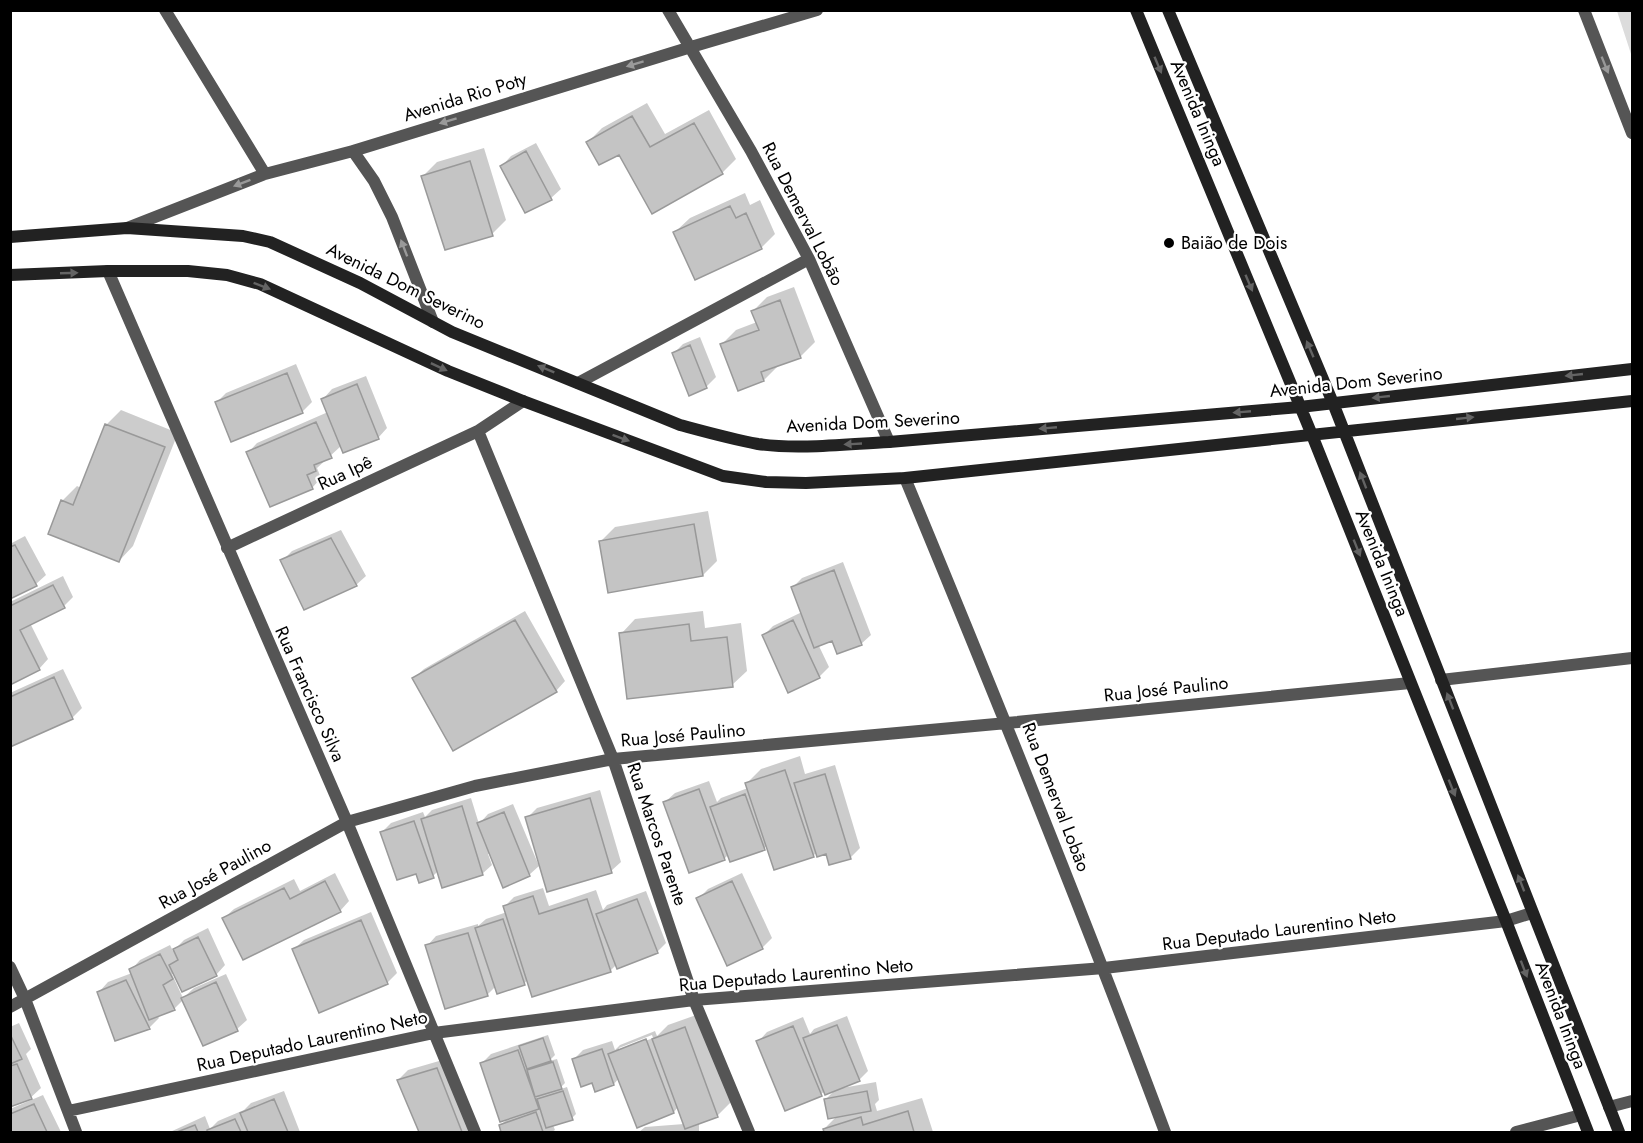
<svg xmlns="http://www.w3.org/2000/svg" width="1643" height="1143" font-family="Jost,sans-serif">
	<rect width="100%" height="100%" fill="#fff"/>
	<path fill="#dcdcdc" d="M1617,11h15v46z"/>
	<path fill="#0003" fill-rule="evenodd" d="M647,103l18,31 44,-24 27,49 -14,14 -103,-20 -31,-11 14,-14z
		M536,143l25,46 -10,9 -25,13 -24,-45 9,-10z
		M484,148l22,72 -14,14 -69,-58 14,-14z
		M745,193l5,12 10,-5 15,34 -14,14 -86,-16 15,-14z
		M794,287l21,55 -15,15 -22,9 -14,14 -42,-36 14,-14 21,-8 -4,-11 14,-14z
		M700,337l16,40 -10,10 -33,-33 10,-10z
		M296,364l16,38 -10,10 -85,-10 9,-9z
		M366,376l21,52 -9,10 -37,8 -24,22 4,10 -9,10 -64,-35 9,-10 71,-31 -5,-13 9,-10z
		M121,410l57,23 -45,113 -14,15 -69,-28 13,-33 14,-14 4,2 26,-64z
		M708,511l9,50 -14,14 -103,-33 15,-15z
		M341,530l25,46 -10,9 -74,-24 10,-10z
		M25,536l21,39 -10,9 -26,14v-54z
		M843,562l28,73 -10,9 -28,-5 -15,5 11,23 -10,10 -56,-41 10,-10 29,-14 -9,-25 9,-9z
		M63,576l10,21 -9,9 -34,17 18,36 -9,10 -29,14v-81z
		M525,611l40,70 -9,10 -142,-13 10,-9z
		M703,611l2,17 36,-5 6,48 -15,14 -111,-51 14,-15z
		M63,669l19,39 -10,10 -62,28v-53z
		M800,756l5,18 30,-9 25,83 -10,10 -23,-5 -10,-1 -4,4 -46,-11 -3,4 -36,6 -4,4 -59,-57 10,-9 34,-12 8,21 4,-4 27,-10 -1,-5 14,-14z
		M600,790l21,72 -10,9 -84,-53 10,-10z
		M471,798l8,26 9,-10 25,-10 26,62 -10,9 -38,-22 -3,1 4,11 -10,9 -44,-3 -5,5 -17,-4 -34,-40 9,-9 32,-11 2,5 7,-7z
		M335,873l14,28 -9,10 -116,7 10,-9 60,-30 6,12z
		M742,873l30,65 -10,10 -64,-49 10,-10z
		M543,888l6,18 47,-16 7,20 4,-5 39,-14 20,52 -9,9 -40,12 -7,7 -82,8 -4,5 -28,2 -9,9 -60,-49 9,-10 42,-12v2l8,-7 21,-7 -2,-6 9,-9z
		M371,912l26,61 -10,10 -93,-34 10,-9z
		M208,928l17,37 -9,10 -44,-1 11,24 11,-10 32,-14 21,46 -10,9 -53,-30 -10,10 -17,6 2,3 -10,10 -50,-36 9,-10 24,-9 -1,-3 9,-10 30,-15 3,6 11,-11z
		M699,1014l33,87 -15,15 -18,7v9h-60l6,-5 39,-3 -6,-17 -4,5 -36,14 -19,-48 -5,6 -21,-2 -20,-22 10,-10 29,-9 3,9 5,-5 35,-14 2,5 11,-11zM652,1035l1,3 -34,13v-3z
		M847,1016l21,55 -9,9 -17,7v1l34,-6 3,18 -4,4 2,7 45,-13 11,34h-108l-1,-3 14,-14 -12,-16 10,-10 -11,2 -4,3 -35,15 -28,-67 9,-10 36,-15 7,17 4,-5z
		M19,1023l12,26 -5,5 15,34 -13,12 -18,6v-79z
		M548,1035l7,20 -6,6 8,-2 8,24 -7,7 9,-3 9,27 -4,4 -19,7 2,5 -3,2h-49l-2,-7 7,-7 -27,-54 10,-10z
		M446,1059l28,73h-54l-22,-52 10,-10z
		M284,1091l16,41h-130l35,-16 5,13 8,-8 26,-11 7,-7z
		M43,1095l18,37h-51v-23z"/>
	<path fill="#c4c4c4" stroke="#999" stroke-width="1.5" d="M632,116l18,31 44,-24 29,51 -71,40 -33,-59 -20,10 -13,-23z
		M526,151l26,49 -27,13 -25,-47z
		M470,161l23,75 -48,14 -24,-74z
		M730,206l6,12 10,-5 16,36 -67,31 -22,-48z
		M780,300l21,58 -40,14 3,9 -26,10 -18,-47 39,-14 -8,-19z
		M690,345l17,43 -18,8 -17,-43z
		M287,373l16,40 -72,29 -16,-40z
		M357,384l22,55 -36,14 -22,-54z
		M316,422l16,36 -18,7 2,6 -9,4 6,14 -43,18 -24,-55z
		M105,424l60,23 -46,115 -71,-28 13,-34 12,5z
		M694,524l9,52 -95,17 -9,-52z
		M331,538l26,48 -53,24 -24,-50z
		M15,545l22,41 -27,13v-52z
		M834,570l28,75 -25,9 -5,-13 -18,7 -23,-61z
		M53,585l12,23 -45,22 20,40 -30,15v-79z
		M515,620l42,72 -104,59 -41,-73z
		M793,620l27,58 -32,15 -26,-58z
		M689,624l2,17 36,-4 6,50 -106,12 -8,-66z
		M54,677l19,42 -63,28v-50z
		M785,770l29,87 -40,13 -29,-87z
		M825,774l26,85 -22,6 -3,-11 -9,3 -23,-74z
		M699,789l26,71 -36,13 -26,-71z
		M745,794l20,56 -35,12 -20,-55z
		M590,798l22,75 -65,19 -22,-75z
		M462,806l21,69 -41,13 -21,-69z
		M504,812l26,64 -27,12 -26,-65z
		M414,821l20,57 -15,5 -3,-9 -19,6 -17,-48z
		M325,881l16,31 -98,48 -21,-42 62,-30 6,11z
		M732,881l31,68 -36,17 -31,-68z
		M533,896l6,18 48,-15 24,73 -79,25 -29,-91z
		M637,899l21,54 -41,16 -21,-55z
		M503,919l22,66 -28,9 -22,-66z
		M361,920l27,64 -69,29 -27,-64z
		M468,933l20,63 -43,13 -20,-64z
		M198,937l19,39 -35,16 -13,-27 9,-5 -5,-11z
		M160,954l13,25 -10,6 12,25 -26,10 -20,-51z
		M126,980l24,49 -35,12 -18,-49z
		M216,982l22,49 -35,15 -22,-48z
		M837,1025l23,56 -35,14 -22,-57z
		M793,1026l29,70 -37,15 -29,-70z
		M685,1027l33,90 -33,12 -33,-90z
		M10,1034l12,25 -12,5z
		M543,1038l8,23 -24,8 -8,-23z
		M646,1039l28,74 -37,15 -29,-74z
		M602,1049l12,36 -19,7 -3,-9 -11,4 -9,-28z
		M518,1050l21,59 -39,13 -20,-59z
		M553,1062l9,27 -27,8 -8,-27z
		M17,1064l15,35 -22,8v-41z
		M437,1068l25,64h-43l-22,-52z
		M563,1091l10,29 -27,8 -9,-29z
		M867,1091l4,20 -43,8 -4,-20z
		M274,1099l14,33h-40l-8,-19z
		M34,1104l13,28h-37v-18z
		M908,1111l6,21h-90l-1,-3 38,-12 2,8z
		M536,1112l7,20h-42l-2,-7z
		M235,1119l6,13h-34v-2z
		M195,1125l3,7h-21z"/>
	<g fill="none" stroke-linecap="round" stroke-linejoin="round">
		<path stroke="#555" stroke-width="12" d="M165,10l100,164
			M668,10l83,141 58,108 80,183
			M1584,10l48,123
			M353,151l21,30 18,36 41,105
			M127,228l138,-54 88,-23 338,-104 126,-37
			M108,271l239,551 128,310
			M578,383l231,-124
			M478,431l135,328 81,241 55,132
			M905,478c90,217 178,434 260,654
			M227,548l251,-117 45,-30
			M1441,680l191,-22
			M10,967l15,32 51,133
			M10,1007l337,-185 128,-36 138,-27 394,-36 403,-40
			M1609,1107l23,-6
			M68,1111l366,-78 260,-33 410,-32 402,-47 26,-8
			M1516,1132l65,-17"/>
		<path stroke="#222" stroke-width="12" d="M1136,10l176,425 194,486 82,211
			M1168,10l165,393 286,729
			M10,237l117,-9 116,8 27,6 90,41 92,49 228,93c26,7 51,14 78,19 39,6 90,0 131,-2l411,-35 332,-38
			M10,275l98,-4h80l39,4 33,9 188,87 75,30 200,75 43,6 40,1 99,-5 727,-77"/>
	</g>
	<defs><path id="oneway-solid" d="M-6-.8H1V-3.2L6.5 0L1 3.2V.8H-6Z" transform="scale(1.5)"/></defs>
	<g fill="#999">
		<use href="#oneway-solid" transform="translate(635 64) rotate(163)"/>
		<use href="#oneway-solid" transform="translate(1605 65) rotate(68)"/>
		<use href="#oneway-solid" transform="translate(448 121) rotate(163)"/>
		<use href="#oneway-solid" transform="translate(242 183) rotate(159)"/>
		<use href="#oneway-solid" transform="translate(404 248) rotate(-111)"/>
	</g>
	<g fill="#646464">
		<use href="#oneway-solid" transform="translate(1158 65) rotate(67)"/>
		<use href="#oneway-solid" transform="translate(69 273) rotate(-2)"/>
		<use href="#oneway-solid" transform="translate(1249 283) rotate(67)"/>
		<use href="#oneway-solid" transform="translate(262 286) rotate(21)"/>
		<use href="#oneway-solid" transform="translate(1310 349) rotate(-113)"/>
		<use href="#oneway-solid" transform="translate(439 367) rotate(25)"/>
		<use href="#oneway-solid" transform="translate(546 369) rotate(-158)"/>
		<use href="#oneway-solid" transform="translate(1574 375) rotate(174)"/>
		<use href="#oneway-solid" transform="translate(1381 397) rotate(174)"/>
		<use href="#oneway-solid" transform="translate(1242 412) rotate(175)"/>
		<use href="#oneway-solid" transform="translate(1465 418) rotate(-6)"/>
		<use href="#oneway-solid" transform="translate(1048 428) rotate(175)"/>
		<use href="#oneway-solid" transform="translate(621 438) rotate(20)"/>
		<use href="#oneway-solid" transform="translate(853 444) rotate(177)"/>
		<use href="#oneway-solid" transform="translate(1363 480) rotate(-111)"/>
		<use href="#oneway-solid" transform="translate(1357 548) rotate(68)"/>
		<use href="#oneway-solid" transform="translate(1450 701) rotate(-111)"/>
		<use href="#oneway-solid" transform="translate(1452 788) rotate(68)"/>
		<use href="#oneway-solid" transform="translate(1521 883) rotate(-111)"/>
		<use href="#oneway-solid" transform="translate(1524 969) rotate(69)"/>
	</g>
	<circle fill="#000" stroke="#fff" stroke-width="2" cx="1169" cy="243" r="6"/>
	<g text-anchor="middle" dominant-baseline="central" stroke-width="4.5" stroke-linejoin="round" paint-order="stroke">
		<g font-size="18" fill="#000" stroke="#fff">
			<text transform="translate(465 97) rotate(-17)">Avenida Rio Poty</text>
			<text transform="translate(1198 113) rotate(67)">Avenida Ininga</text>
			<text transform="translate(803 214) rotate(63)">Rua Demerval Lobão</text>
			<text transform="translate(406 286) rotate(26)">Avenida Dom Severino</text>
			<text transform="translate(1356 382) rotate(-6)">Avenida Dom Severino</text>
			<text transform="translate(873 422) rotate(-3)">Avenida Dom Severino</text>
			<text transform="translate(345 473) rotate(-25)">Rua Ipê</text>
			<text transform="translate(1382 563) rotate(68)">Avenida Ininga</text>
			<text transform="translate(1166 689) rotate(-6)">Rua José Paulino</text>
			<text transform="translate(310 694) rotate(66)">Rua Francisco Silva</text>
			<text transform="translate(683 735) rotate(-5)">Rua José Paulino</text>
			<text transform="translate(1056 797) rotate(69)">Rua Demerval Lobão</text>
			<text transform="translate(657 834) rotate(71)">Rua Marcos Parente</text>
			<text transform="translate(215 874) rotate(-29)">Rua José Paulino</text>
			<text transform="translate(1279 930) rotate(-7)">Rua Deputado Laurentino Neto</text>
			<text transform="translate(796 975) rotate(-5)">Rua Deputado Laurentino Neto</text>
			<text transform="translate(1561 1015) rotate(69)">Avenida Ininga</text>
			<text transform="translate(312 1041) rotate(-12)">Rua Deputado Laurentino Neto</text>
		</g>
		<g font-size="18" fill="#000" stroke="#fff" text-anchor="start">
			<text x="1181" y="243">Baião de Dois</text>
		</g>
	</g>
	<rect width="1643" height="1143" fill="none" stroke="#000000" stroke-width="24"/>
</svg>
